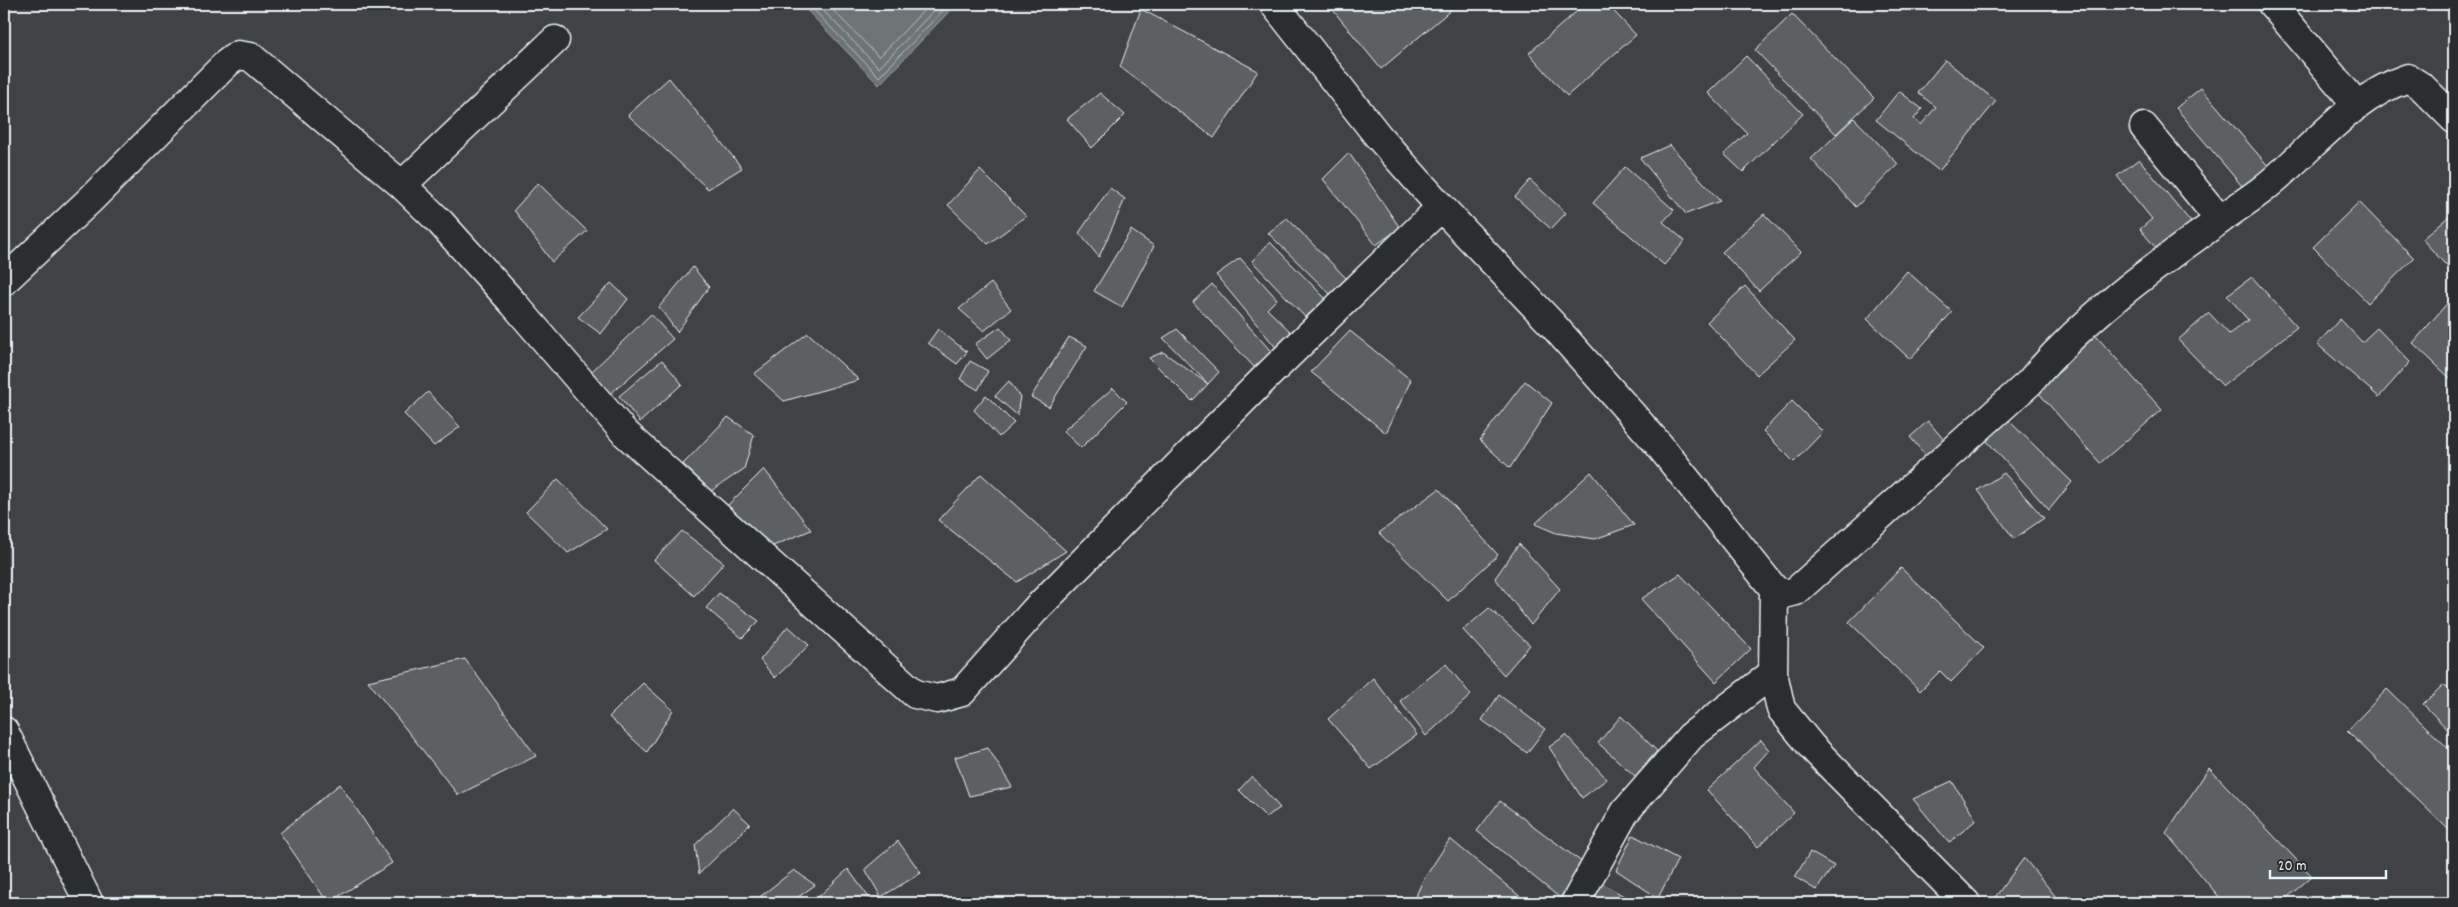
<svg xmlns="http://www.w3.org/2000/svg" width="2458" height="907" font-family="Dekko,sans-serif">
	<rect width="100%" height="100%" fill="#323536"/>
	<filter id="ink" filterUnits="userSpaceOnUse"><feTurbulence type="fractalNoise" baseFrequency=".02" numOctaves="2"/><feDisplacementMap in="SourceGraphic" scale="10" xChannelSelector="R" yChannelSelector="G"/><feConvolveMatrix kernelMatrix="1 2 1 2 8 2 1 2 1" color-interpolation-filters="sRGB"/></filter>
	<g filter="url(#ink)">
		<path fill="#3f4244" d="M4,4h2450v899h-2450z"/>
		<path fill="#6e7376" stroke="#9fa5aa" d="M801,4h155l-77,81z"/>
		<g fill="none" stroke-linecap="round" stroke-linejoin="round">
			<path stroke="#b7bfc4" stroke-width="1" d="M808,4l71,73 70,-73
				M817,4l62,64 61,-64
				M827,4l52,53 51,-53"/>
		</g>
		<path fill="#5c6063" stroke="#e8f1f8" d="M1328,4h130l-77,65z
			M1585,4h22l29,31 -69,61 -38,-43z
			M1141,9l117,62 -44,67 -94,-71z
			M1792,14l82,84 -38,36 -81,-84z
			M1746,56l57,58 -60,58 -19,-18 23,-21 -39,-40z
			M1945,60l51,41 -57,70 -63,-51 23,-29 23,18 -8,10 7,6 15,-18 -18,-14z
			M669,78l73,90 -34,21 -80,-74z
			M2201,88l74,86 -28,18 -71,-84z
			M1100,93l25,22 -33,33 -25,-29z
			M1854,118l44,46 -42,43 -45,-48z
			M1670,145l50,56 -34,13 -46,-56z
			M1349,153l51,75 -24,17 -53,-66z
			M2139,159l55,67 -34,27 -20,-24 12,-10 -35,-43z
			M1625,167l49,43 -11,12 22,19 -21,24 -71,-62z
			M980,170l46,46 -38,28 -40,-39z
			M1530,180l36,33 -15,16 -36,-32z
			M538,183l49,48 -35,31 -38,-52z
			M1110,188l15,11 -26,58 -20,-24z
			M2359,202l55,56 -46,45 -55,-56z
			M2454,212v62l-32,-35z
			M1764,214l37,38 -42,39 -37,-39z
			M1287,218l63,64 -19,13 -63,-62z
			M1131,230l23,16 -32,61 -28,-16z
			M1270,242l57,58 -22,17 -53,-56z
			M1240,258l37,41 -10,10 28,27 -17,14 -62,-75z
			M693,267l16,20 -32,45 -18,-25z
			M1907,271l45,41 -42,47 -43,-40z
			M2252,277l45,50 -74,59 -45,-46 31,-27 20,21 19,-14 -21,-25z
			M611,283l17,16 -27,35 -23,-17z
			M991,283l20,26 -27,22 -25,-22z
			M1212,284l63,72 -20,12 -62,-66z
			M1745,286l50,54 -38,35 -50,-53z
			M2450,300l4,4v78l-41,-39z
			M651,314l22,25 -64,56 -22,-19z
			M2340,319l22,23 15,-14 33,34 -31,35 -62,-53z
			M1000,327l11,13 -24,19 -12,-15z
			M2089,328l73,82 -62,53 -63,-72 28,-24 -10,-9z
			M938,329l29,23 -10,12 -29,-21z
			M1177,329l42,43 -11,12 -45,-46z
			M1350,331l61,49 -25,53 -75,-61z
			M808,333l51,47 -75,21 -30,-27z
			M1069,337l18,9 -38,61 -18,-10z
			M1163,352l45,32 -16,17 -43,-43z
			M662,360l20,24 -42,38 -21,-26z
			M970,361l18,10 -10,19 -18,-11z
			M1009,381l11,15 -3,19 -22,-19z
			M1525,381l27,22 -42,65 -30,-28z
			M1113,388l14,14 -46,46 -18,-17z
			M428,392l32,35 -26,19 -30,-32z
			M986,395l28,28 -15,14 -25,-27z
			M1792,401l31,31 -29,30 -31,-31z
			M728,417l26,18 -10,34 -33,22 -28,-27z
			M2007,419l65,63 -23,28 -63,-70z
			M1928,421l21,25 -19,15 -20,-24z
			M764,469l47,61 -45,19 -40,-42z
			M1591,472l43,53 -39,14 -39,-6 -21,-9z
			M2004,473l40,45 -30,21 -36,-49z
			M981,474l85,77 -49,31 -79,-62z
			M558,479l49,50 -39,24 -42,-41z
			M1439,489l59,66 -50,46 -69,-68z
			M682,531l42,32 -30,33 -40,-36z
			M1519,544l41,45 -29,36 -36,-47z
			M1901,568l83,80 -33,34 -11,-11 -20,20 -71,-69z
			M1680,574l71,75 -35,33 -75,-83z
			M719,593l40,28 -17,17 -36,-30z
			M1489,608l41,37 -26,30 -41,-45z
			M788,626l21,19 -34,33 -15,-18z
			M465,659l71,97 -78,39 -90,-114z
			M1446,664l25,31 -45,41 -26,-35z
			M1373,678l44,57 -46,34 -43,-50z
			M643,683l30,27 -26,42 -38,-35z
			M2443,685l11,8v43l-31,-32z
			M2387,689l67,65v81l-107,-104z
			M1499,695l46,34 -18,24 -45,-33z
			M1621,716l36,35 -22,25 -37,-33z
			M1566,735l41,44 -25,19 -33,-51z
			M1761,740l8,10 -15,17 40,46 -36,34 -51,-57z
			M988,748l24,39 -43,9 -14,-39z
			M2209,768l103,108 -31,27h-57l-58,-70z
			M1252,776l28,32 -14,9 -27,-27z
			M1952,781l24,39 -27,23 -36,-44z
			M340,784l52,79 -64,40 -48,-70z
			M1500,801l83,62 -23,35 -83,-67z
			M733,808l17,16 -51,50 -4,-29z
			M1633,835l45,24 -20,39 -42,-28z
			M1450,839l78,64h-115l9,-21z
			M898,841l23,32 -40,24 -16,-28z
			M1810,852l24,14 -18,24 -21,-13z
			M2024,858l37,45h-64l-4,-3z
			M848,869l25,34h-61z
			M794,870l21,15 -25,18h-38z
			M1596,880l40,23h-49z"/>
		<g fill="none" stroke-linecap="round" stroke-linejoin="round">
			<g stroke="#e8f1f8" stroke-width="31">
				<path id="minor" d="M1274,4l104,132 63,71 111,117 107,121 115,144 10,5 12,-3 233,-208c53,-64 123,-115 191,-163
					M2272,4l85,101
					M555,40l-153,145 39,38 73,81 111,129 290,261 22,5 25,-7 73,-82 230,-232 176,-171
					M2144,127l76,93c14,-11 29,-20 43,-31 47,-37 87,-92 145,-111l14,9 32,32
					M4,281l86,-81 137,-137 11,-8 13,2 151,128
					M1774,589l-1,84 8,36 31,38 154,156
					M4,731l85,172
					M1575,903l50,-91 66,-76 82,-63"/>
			</g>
			<use href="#minor" stroke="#2a2d2e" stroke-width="28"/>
		</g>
	</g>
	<rect width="2458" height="907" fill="none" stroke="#2a2d2e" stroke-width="20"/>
	<rect x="10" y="10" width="2438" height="887" fill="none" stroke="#e8f1f8" stroke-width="2" filter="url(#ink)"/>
	<path d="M2270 870v8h116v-8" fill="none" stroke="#e8f1f8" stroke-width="2.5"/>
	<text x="2278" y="870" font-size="15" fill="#e8f1f8" stroke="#2a2d2e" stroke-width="4" paint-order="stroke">20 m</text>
</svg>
